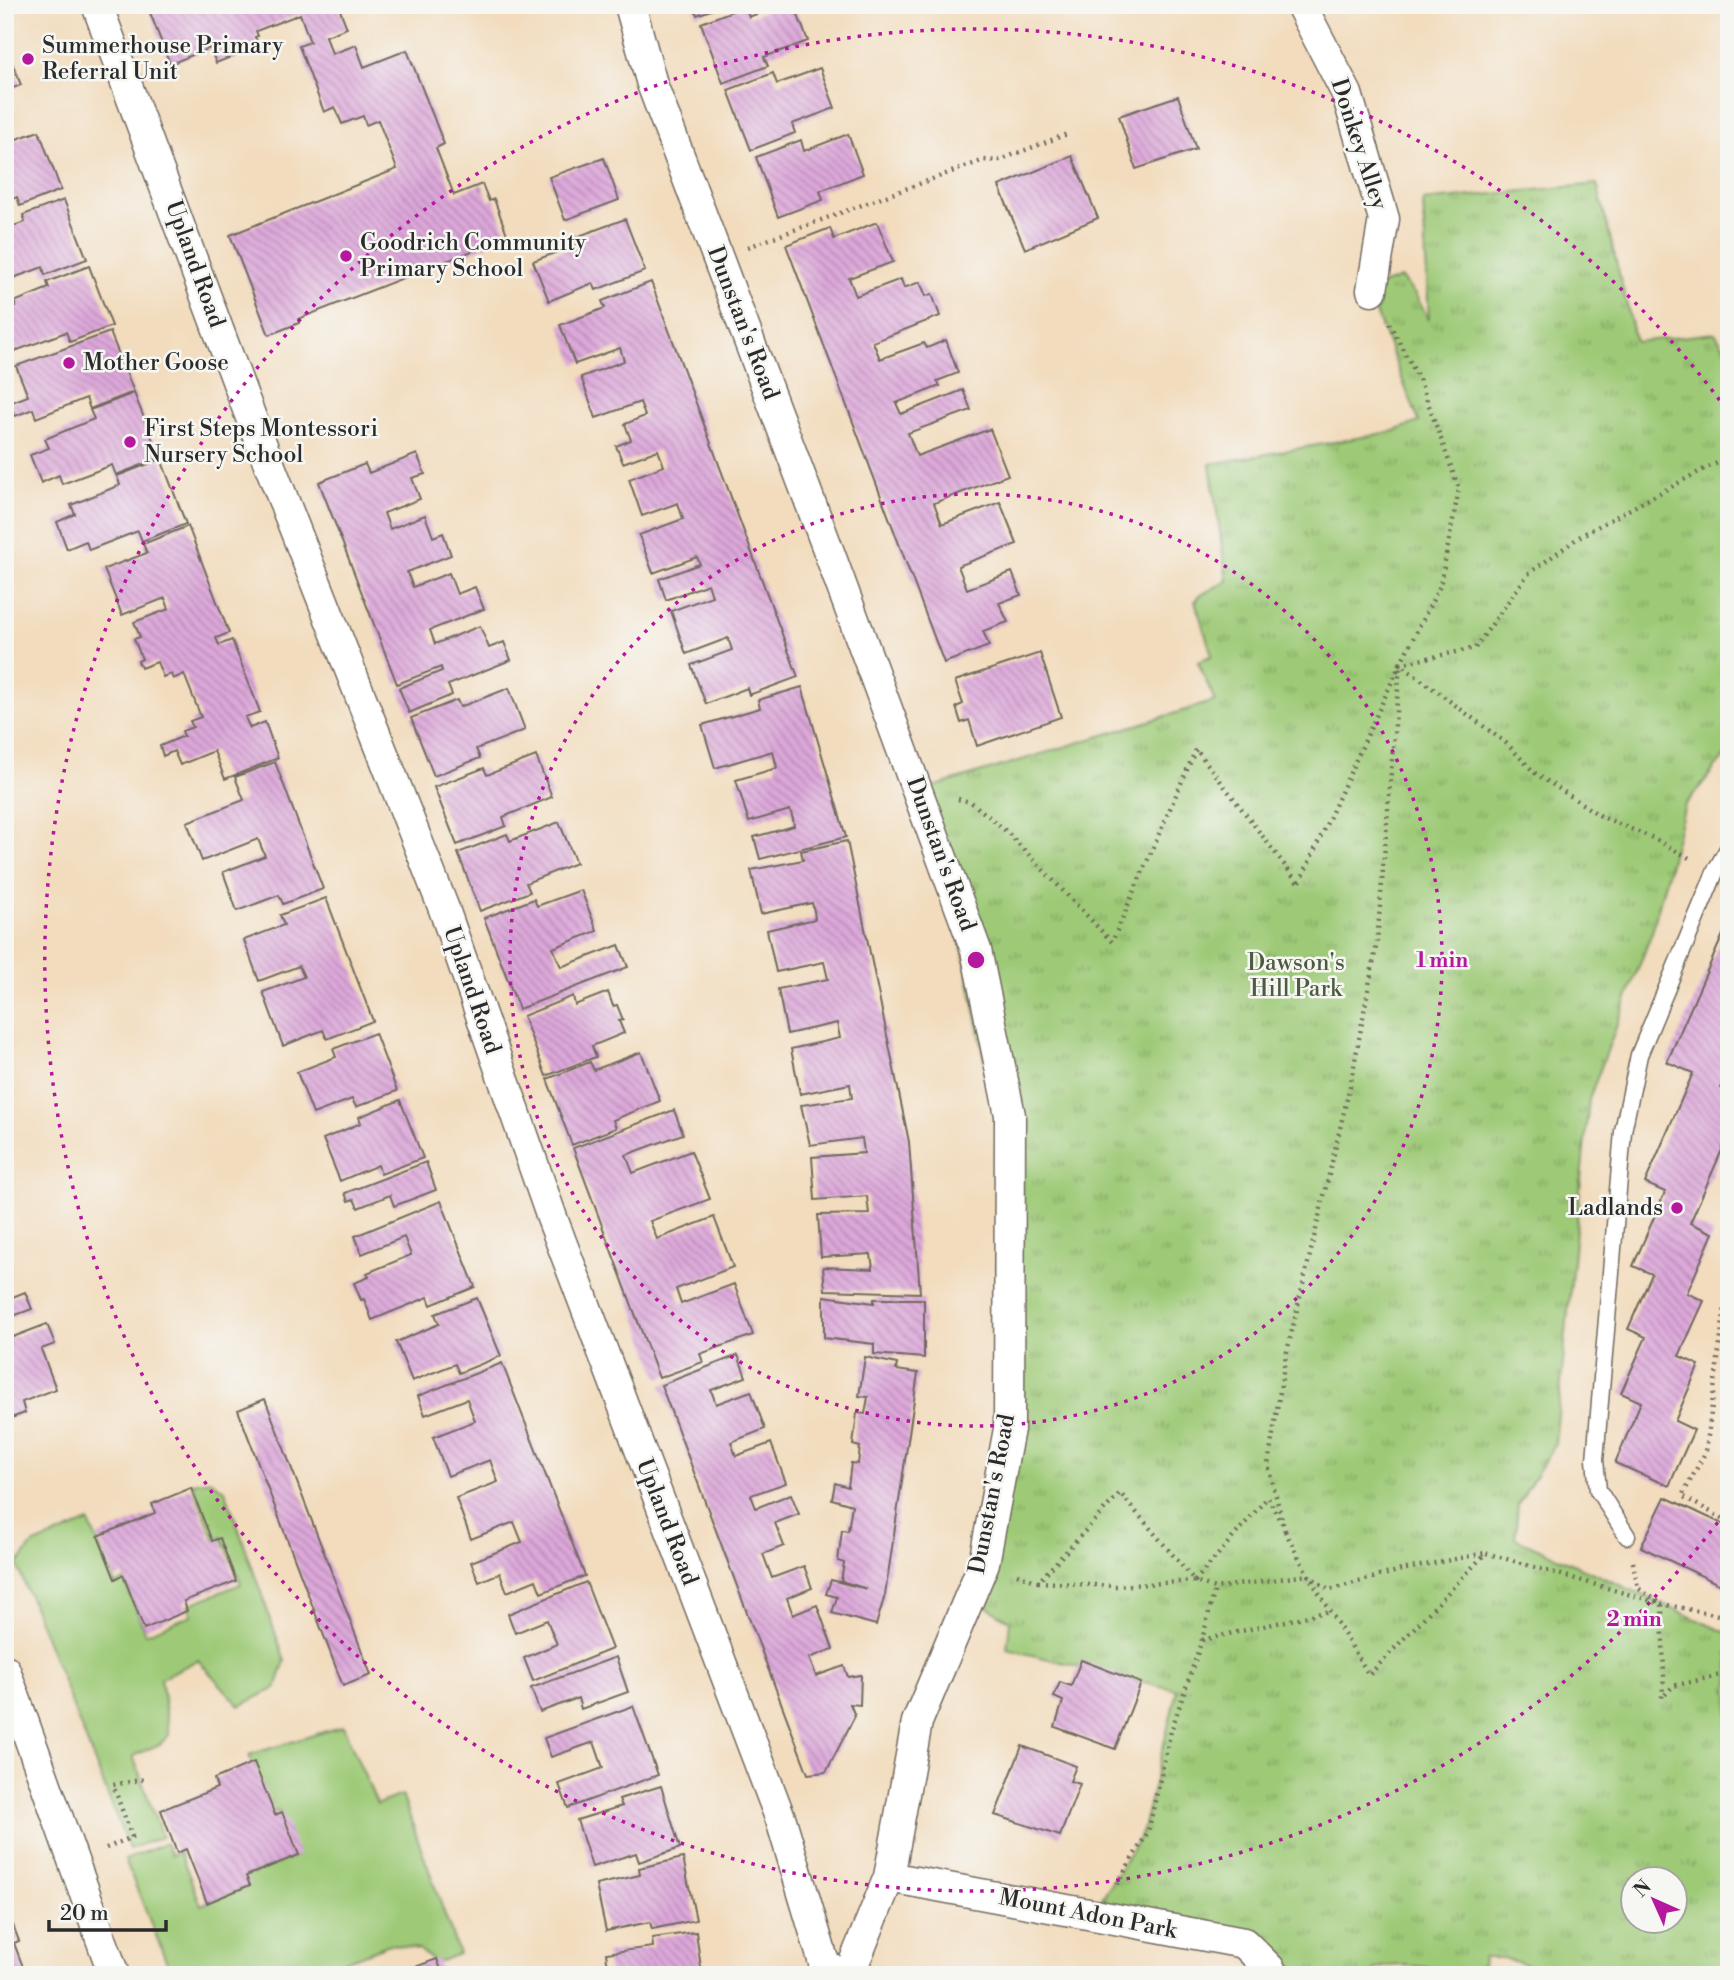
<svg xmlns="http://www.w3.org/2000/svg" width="1734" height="1980" font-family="'Libre Bodoni',serif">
	<defs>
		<pattern id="park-tufts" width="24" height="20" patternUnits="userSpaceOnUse" patternTransform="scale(1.75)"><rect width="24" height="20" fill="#9eca77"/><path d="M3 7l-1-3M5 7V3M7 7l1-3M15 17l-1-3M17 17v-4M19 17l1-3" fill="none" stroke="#81a462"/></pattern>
		<pattern id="building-back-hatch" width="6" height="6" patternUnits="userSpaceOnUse" patternTransform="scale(1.75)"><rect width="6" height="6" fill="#dda8da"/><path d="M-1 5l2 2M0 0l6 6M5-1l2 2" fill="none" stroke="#b389b1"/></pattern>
	</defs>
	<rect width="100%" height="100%" fill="#f6f6f2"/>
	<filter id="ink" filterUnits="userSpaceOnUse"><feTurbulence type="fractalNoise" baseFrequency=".0143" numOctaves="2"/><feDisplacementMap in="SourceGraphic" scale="14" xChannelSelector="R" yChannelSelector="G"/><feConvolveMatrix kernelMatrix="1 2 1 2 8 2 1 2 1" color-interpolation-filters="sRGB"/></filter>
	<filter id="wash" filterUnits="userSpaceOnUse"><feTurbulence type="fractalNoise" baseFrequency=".00686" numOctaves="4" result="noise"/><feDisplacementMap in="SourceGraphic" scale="28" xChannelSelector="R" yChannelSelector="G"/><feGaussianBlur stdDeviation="1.57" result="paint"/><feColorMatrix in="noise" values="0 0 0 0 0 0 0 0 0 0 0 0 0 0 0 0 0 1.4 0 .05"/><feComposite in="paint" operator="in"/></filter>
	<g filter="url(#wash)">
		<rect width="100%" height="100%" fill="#f2dcbd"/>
		<path fill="#9eca77" stroke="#647a51" stroke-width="2" d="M210,1480l15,10 60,171 -9,27 -36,18 -42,-46 -37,18 8,57 -9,9 -27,12 29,81 -33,12 -112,-284 15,-20 57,-23 26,62 10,-4 20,54 47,-19 -4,-10 53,-21 -19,-47 -7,3 -23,-57z
			M343,1726l34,78 25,-9 57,159 -23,9 -18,-14 -28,-5 -82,31h-136l-47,-115 41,-17 5,12 9,-2 21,52 46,-18 -3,-10 52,-21 -17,-45 -7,2 -23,-58z"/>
		<path fill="url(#park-tufts)" stroke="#647a51" stroke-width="2" fill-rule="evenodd" d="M1597,184l39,158 79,-9 14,22v396l-44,54 -33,127 -63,167 -34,345 -37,60 -3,34 214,96v324l-3,17h-161l-62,-17h-20l-2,17c-29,0 -91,-22 -112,0h-67l-40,-41 -163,-18 -3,-8 46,-75 35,-143 -170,-41 3,-28 -38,-24 25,-169 1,-304 -68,-336 285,-87 -17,-39 14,-7 -17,-54 3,-1 -1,-3 30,-16 -17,-117 181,-32 28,-10 -52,-132 34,-12 15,18 13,24 -6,-119zM1632,1878h42v42h-42z"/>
		<g id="blocks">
			<path fill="url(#building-back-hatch)" d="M147,5h204l-11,5 7,18 -21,8 6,18 24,-9 8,22 43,-17 37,94 -8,4 18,47 28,-11 7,17 5,-2 14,38 -210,82 1,4 -30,12 -39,-100 167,-66 -19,-49 -12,5 -3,-9 -21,8 -7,-17 -11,5 -25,-66 11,-4 -10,-28 -44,17 2,5 -3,1 4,9 -43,17 -6,-15 -40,16z
				M693,5h29v1l-25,9z
				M780,5h14l14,36 -44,16 4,9 -45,17 -22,-60 44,-17 4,11z
				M5,45l16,40 -16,6z
				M820,68l15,40 -43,16 3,9 -44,17 -23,-60 45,-17 4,11z
				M1178,96l18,53 -60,20 -17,-53z
				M39,131l22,59 -41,16 -3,-9 -12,5v-59z
				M848,134l15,40 -43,17 3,9 -45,17 -22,-60 45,-17 3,11z
				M1072,156l26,62 -73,31 -26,-63z
				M604,158l15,42 -54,20 -16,-43z
				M64,200l23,59 -42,16 -2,-8 -38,14v-52l20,-7 -2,-7z
				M625,219l20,52 -49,19 -3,-7 -44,18 -16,-40 46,-17 -3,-7z
				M877,222l16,40 -44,16 7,18 45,-17 3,9 16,-6 6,14 6,-2 8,22 -67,26 7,17 44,-16 3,5 19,-8 12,33 -21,8 3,5 -44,17 5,11 62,-24 8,20 -63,23 9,23 73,-27 18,46 -74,28 8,21 58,-22 17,42 -59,22 9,23 45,-17 9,23 -22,8 9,19 -25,9 6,15 -45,17 -158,-418 44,-17 4,11z
				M89,266l23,60 -42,16 -4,-10 -51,19 -7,-19 -3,1 1,-22 10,-4 -2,-5 35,-14 -2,-6z
				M651,282l147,395 -49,18 -2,-7 -41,16 -15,-39 41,-15 -4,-12 -42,16 -15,-43 41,-15 -4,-12 -42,16 -7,-21 41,-15 -3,-7 -44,16 -14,-38 44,-16 -5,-16 -36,13 -13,-37 35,-13 -6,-16 -35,13 -7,-17 15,-6 -6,-16 20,-8 -5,-14 -44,16 -15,-41 43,-16 -2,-7 -2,-6 -45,16 -15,-39 45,-17 -3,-7z
				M110,332l24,60 -44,17 -4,-11 -50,20 -3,-9 -18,7 -6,-13 19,-7 -12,-30z
				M134,393l26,65 -44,17 -4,-10 -50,19 -3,-9 -18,8 -11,-28 19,-7 -4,-9 49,-20 -4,-9z
				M417,454l8,20 -13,4 8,21 -36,14 6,16 35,-14 8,22 10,-4 8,22 -44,17 6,15 36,-14 8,21 18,-7 9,22 -54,21 5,14 45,-18 9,22 15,-6 7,18 -63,25 4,10 -43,18 -10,-25 43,-17 -1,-4 -44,17 -78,-202 46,-18 4,9z
				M161,459l25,65 -44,17 -4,-10 -49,19 -3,-9 -19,8 -10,-27 18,-8 -4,-9 49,-20 -3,-9z
				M188,526l41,107 -13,5 3,7 13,-5 28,72 -15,5 2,5 3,6 15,-6 13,36 -53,21 -11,-28 -34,14 -6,-14 -11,5 -3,-10 24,-10 -2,-5 11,-4 -3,-6 11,-4 -17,-43 -11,5 -2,-5 -8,3 -6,-15 -16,6 -3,-7 4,-2 -8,-20 6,-2 -6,-15 35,-13 -4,-11 -43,17 -18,-46 43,-16 -4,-9z
				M1040,653l21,64 -84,29 -8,-26 -8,3 -5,-16 7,-3 -8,-23z
				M802,687l44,150 -86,22 -6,-22 40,-11 -1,-7 -3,-9 -41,12 -13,-42 41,-12 -4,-17 -58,17 -13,-43 58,-17 -2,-8z
				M509,688l16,42 -49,19 4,9 -46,18 -23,-58 46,-18 3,7z
				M536,756l16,41 -49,20 3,9 -49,19 -23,-58 50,-19 3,7z
				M275,762l48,127 -40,15 -4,-9 -42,16 -14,-39 42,-16 -7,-17 -56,22 -15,-39 57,-22 -9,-23z
				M559,822l17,41 -50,20 4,9 -50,19 -22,-58 49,-19 3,7z
				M847,841l62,301 11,151 -95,-3 -2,-23 50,2 -2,-15 -50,3 -3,-42 51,-1 -2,-18 -52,4 -3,-43 52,-4 -1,-8 -1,-7 -52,7 -9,-40 51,-7 -2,-14 -50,10 -9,-45 49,-11 -3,-15 -50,11 -9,-45 50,-10 -4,-17 -48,10 -9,-42 48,-11 -1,-8 -2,-8 -51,11 -10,-44 52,-10 -2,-9z
				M581,890l16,41 -44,17 8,19 58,-22 9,22 -109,42 -35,-91 50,-19 3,7z
				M326,898l47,123 -46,18 -4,-9 -40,16 -20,-54 41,-15 -5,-11 -40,15 -15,-41 40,-15 -4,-10z
				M1729,921v150l-8,17 8,4v42l-39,89 23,10 -26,60 17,8 -25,55 20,9 -24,56 19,9 -25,56 -54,-23 26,-61 -20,-9 25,-56 -18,-8 24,-55 -19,-8 32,-74 -20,-9 48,-110 -26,-11z
				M608,992l5,14 4,-1 6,15 -4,1 5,12 -32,13 4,11 -50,19 -23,-60 50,-20 2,9z
				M375,1033l22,58 -41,16 -4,-8 -39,15 -16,-42 39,-15 -3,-8z
				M641,1052l19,49 -47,19 3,8 -44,17 -25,-66 43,-17 4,8z
				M400,1100l23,58 -42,16 -3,-9 -38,16 -17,-42 38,-16 -2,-6z
				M674,1110l9,24 -57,21 7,18 58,-22 19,48 -60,22 7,18 57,-22 19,50 -57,22 5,15 53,-20 19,51 -53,19 3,8 -44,16 -86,-230z
				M426,1162l10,28 -42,16 -4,-11 -32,13 -4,-9 -6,2 -3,-8z
				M441,1201l34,86 -44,18 -3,-8 -56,23 -8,-21 -3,1 -7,-17 15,-6 -2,-4 44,-18 -7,-18 -42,17 -7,-18z
				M25,1292l7,17 -27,10v-19z
				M824,1296l50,7v-4h50v59l-50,-4v-10l-50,-6z
				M477,1298l24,58 -42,17 -4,-9 -43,17 -16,-39 43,-18 -4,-10z
				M47,1324l8,20 -14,5 15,40 -34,13 3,11 -20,7v-80z
				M738,1355l8,22 -35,13 5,14 35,-13 14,38 -34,13 5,14 35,-13 15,40 -35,12 5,13 35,-14 8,20 -24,9 9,23 -21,8 9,24 32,-12 8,22 -25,10 6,17 24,-10 16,44 -24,9 7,18 28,-10 4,11 13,-2 -1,30 -10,-1 5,12 -29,56 -18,2 -147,-389z
				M865,1357l32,7 -1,6 22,3 -33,222 -9,30 -44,-12 5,-16 -11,-3 5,-14 36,9 -26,-8 3,-18 -6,-2 4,-31 6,1 4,-26 -20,-6 3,-16 13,4 3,-24 7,1 2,-17 -7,-2 4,-32 8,1 3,-17 -9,-1z
				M502,1363l83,213 -44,17 -5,-13 -29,12 -7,-19 -21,9 -8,-20 51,-20 -8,-20 -43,17 -15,-41 42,-16 -8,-22 -42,16 -15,-39 42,-16 -8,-22 -42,16 -7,-19z
				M265,1399l106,276 -28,11 -105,-276z
				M191,1488l21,53 8,-3 16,43 -52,20 3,10 -43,18 -21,-54 -8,4 -17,-43 57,-23 -3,-9z
				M1665,1497l64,30v62l-88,-42z
				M586,1582l26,67 -79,32 -9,-23 33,-14 -4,-9 -6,-15 -32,13 -7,-19z
				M616,1657l12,35 -47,17 -3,-11 -38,14 -9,-24z
				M1081,1660l60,23 -26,66 -60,-22 8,-26 -9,-4 6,-15 11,4z
				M633,1706l25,69 -90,33 -9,-24 44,-16 -9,-26 -43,15 -7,-19z
				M1022,1746l54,20 -6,15 10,3 -20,52 -65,-21z
				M254,1762l21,53 7,-3 17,43 -53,21 4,9 -43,18 -21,-54 -9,4 -16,-43 56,-22 -3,-9z
				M661,1786l19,62 -41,14 -3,-9 -44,14 -15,-47 45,-14 -3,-7z
				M683,1858l13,62 -44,9 -2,-7 -44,9 -10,-46 44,-10 -1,-7z
				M5,1904l14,37 -5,2 12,32h-21z
				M696,1932l6,43h-93l-3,-22 47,-6 -1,-9z
				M437,1959l6,16h-29l-2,-7z
				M950,1970l19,3v2h-20z"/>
		</g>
	</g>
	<g filter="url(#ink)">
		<use href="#blocks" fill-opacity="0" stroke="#71695e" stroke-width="2"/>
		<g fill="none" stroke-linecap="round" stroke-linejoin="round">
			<g stroke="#71695e" stroke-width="19">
				<path id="lane" d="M1627,1536l-29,-46 -3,-30 28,-329 16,-76 77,-185 13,-23"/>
			</g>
			<g stroke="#71695e" stroke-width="33">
				<path id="street" d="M97,5l153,410 194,494 108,309 229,602 43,143 15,12
					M630,5l22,79 174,460 150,406 34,165 -1,314 -25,134 -67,159 -28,155 -40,98
					M1301,5l46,89 37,125 -12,71
					M5,1670l109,305
					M889,1877l355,66 26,26 2,6"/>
			</g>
			<path stroke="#71695e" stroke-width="4.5" stroke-dasharray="2 5" stroke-linecap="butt" d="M748,247l236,-87 13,1 70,-27
				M1400,664l75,-16 53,-74 54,-39 124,-67 23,-10
				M958,799l13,3 35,29 106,111 84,-193 103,135 101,-220 106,79 29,30 67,44 51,21 38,21
				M1729,1275l-23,176 -24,45 47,26
				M1285,1531l-17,-66 17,-105 66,-278 26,-140 23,-278 40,-78 19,-97 -39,-108 -33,-62
				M1285,1531l23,44 61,100 117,-122 176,51 67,13
				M1633,1562l5,26 24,16 2,73 -2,21 11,-12 56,-13
				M1017,1574l21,8 82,-89 75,88 73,-84 13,26
				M1038,1582l77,4 80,-5 20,7 93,-13 21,15 72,-20 84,-17
				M1202,1640l128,-29
				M106,1848l26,-11 -19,-52 32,-6
				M1117,1884l31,-52 23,-101 31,-91 13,-52"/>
			<use href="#lane" stroke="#fff" stroke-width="16"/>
			<use href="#street" stroke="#fff" stroke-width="30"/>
		</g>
	</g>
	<g fill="none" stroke="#b5179e" stroke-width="3.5" stroke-dasharray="3.5 7">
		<circle cx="976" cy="960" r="466"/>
		<path d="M1724 1514A931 931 0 1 1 1724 406"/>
	</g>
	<g fill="#b5179e" stroke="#f6f6f2" stroke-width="2.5">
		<circle cx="28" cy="59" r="7"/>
		<circle cx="346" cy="256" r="7"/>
		<circle cx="69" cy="363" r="7"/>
		<circle cx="130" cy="442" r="7"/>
		<circle cx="1677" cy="1208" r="7"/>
	</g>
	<g text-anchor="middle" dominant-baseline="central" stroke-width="5" stroke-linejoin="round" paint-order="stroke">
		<g font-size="23" fill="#2b2b2b" stroke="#f6f6f2" text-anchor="start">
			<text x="42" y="46">Summerhouse Primary<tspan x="42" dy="26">Referral Unit</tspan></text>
			<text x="360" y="243">Goodrich Community<tspan x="360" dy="26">Primary School</tspan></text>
			<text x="83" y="363">Mother Goose</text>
			<text x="144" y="429">First Steps Montessori<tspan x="144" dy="26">Nursery School</tspan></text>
			<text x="1663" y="1208" text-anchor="end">Ladlands</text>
		</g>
		<g font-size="23" fill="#2b2b2b" stroke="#f6f6f2">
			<text transform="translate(1359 144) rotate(72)">Donkey Alley</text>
			<text transform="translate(195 264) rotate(70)">Upland Road</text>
			<text transform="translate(743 323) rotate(69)">Dunstan's Road</text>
			<text transform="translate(941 854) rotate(70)">Dunstan's Road</text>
			<text transform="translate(472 990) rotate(71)">Upland Road</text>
			<text transform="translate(992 1494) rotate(-79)">Dunstan's Road</text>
			<text transform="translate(667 1522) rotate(69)">Upland Road</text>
			<text transform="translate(1088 1914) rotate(11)">Mount Adon Park</text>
		</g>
		<g font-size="23" fill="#4e5b42" stroke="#f6f6f2">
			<text x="1296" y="963">Dawson's<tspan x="1296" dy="26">Hill Park</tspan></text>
		</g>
	</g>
	<circle cx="976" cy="960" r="10" fill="#b5179e" stroke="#f6f6f2" stroke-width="3.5"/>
	<g font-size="21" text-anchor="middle" font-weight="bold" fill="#b5179e" stroke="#f6f6f2" stroke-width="5" stroke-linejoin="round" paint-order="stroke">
		<text x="1442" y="967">1 min</text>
		<text x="1634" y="1626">2 min</text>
	</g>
	<rect width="1734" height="1980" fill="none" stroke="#f6f6f2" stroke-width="28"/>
	<g transform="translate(1654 1900) rotate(315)"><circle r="33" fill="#f6f6f2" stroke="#a5a5a2" stroke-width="2"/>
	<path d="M0-5L12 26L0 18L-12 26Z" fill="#b5179e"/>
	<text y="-10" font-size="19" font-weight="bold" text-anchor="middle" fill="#2b2b2b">N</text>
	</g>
	<path d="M49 1920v10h117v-10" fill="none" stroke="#2b2b2b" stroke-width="3.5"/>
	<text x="60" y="1920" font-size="21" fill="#2b2b2b" stroke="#f6f6f2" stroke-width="5" paint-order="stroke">20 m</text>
</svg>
